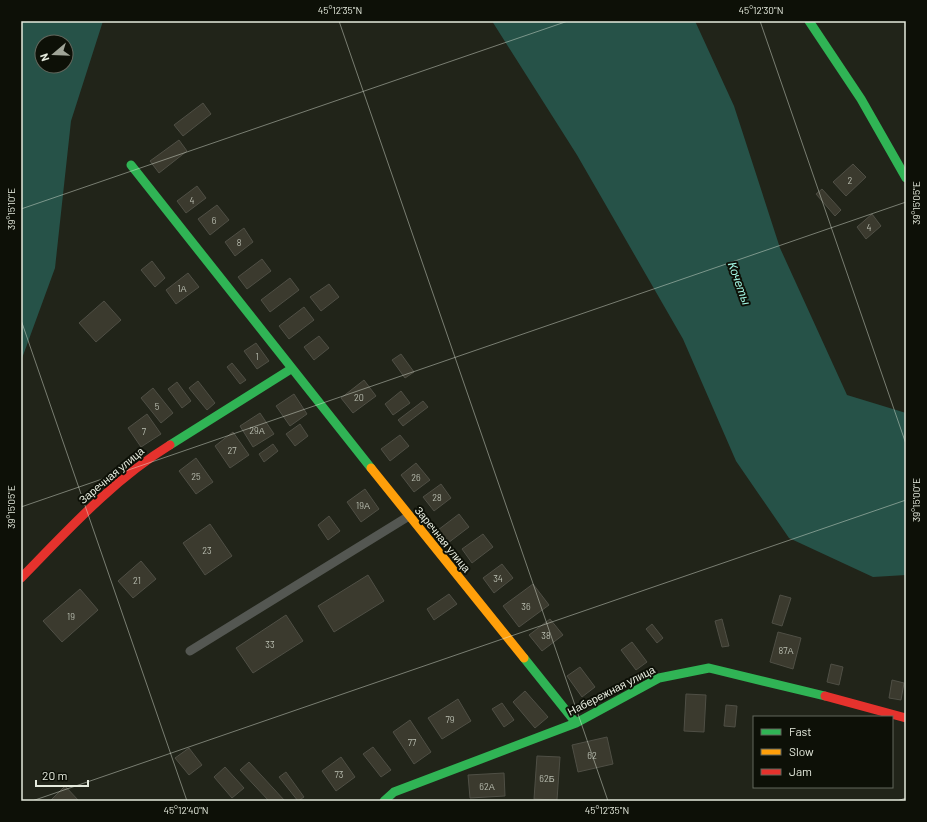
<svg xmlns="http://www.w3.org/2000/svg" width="927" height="822" font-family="Barlow,sans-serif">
	<rect width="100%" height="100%" fill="#212419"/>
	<path fill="#265248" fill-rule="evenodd" d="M21,21h82l-32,100 -16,147 -34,93zM42,42h24v24h-24z
		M492,21h203l39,85 46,142 67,147 59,18v162l-33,2 -84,-39 -53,-77 -53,-122 -106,-184z"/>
	<path fill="#3b3a2e" stroke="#4f4f45" d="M203,103l8,11 -28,22 -9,-11z
		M179,140l8,11 -28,22 -9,-12z
		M853,164l13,13 -20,19 -13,-14z
		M197,186l9,12 -20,15 -9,-12z
		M822,189l19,21 -6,6 -19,-22z
		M217,205l12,15 -19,15 -12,-16z
		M872,214l9,12 -15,13 -9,-12z
		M244,228l9,14 -18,14 -10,-14z
		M262,259l9,12 -24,18 -9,-12z
		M152,261l13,17 -10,9 -14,-17z
		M188,273l11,14 -23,17 -10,-14z
		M290,278l9,12 -29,22 -9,-12z
		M329,284l10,13 -18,14 -11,-14z
		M104,301l17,19 -25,22 -17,-19z
		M304,307l10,13 -25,19 -10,-13z
		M319,336l10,12 -15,12 -10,-13z
		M256,343l13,18 -12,8 -13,-18z
		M401,354l13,18 -9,6 -13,-18z
		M232,363l14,17 -6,4 -13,-17z
		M364,380l12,16 -23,17 -12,-15z
		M198,381l17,22 -8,7 -18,-22z
		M177,382l14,19 -9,7 -14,-19z
		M153,388l20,25 -12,10 -20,-25z
		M401,391l9,12 -17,12 -8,-11z
		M294,394l13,20 -17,12 -14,-20z
		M423,401l5,6 -25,19 -5,-6z
		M260,413l14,21 -21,13 -13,-21z
		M147,414l14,20 -20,13 -13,-19z
		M300,424l8,12 -13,10 -9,-12z
		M233,432l16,23 -19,13 -15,-22z
		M400,435l9,11 -19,15 -9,-12z
		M273,444l5,7 -14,11 -5,-8z
		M196,458l17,24 -17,12 -17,-23z
		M416,463l14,17 -16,12 -13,-17z
		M441,484l10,14 -17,13 -11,-14z
		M365,489l14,20 -18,13 -14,-20z
		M459,514l10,13 -21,16 -10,-13z
		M329,516l11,15 -12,9 -10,-15z
		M210,524l22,32 -27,19 -22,-32z
		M483,534l10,13 -21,16 -10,-14z
		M141,561l15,18 -23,19 -15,-17z
		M502,564l11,14 -19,15 -11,-15z
		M368,575l16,26 -50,31 -16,-26z
		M533,584l16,21 -30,22 -16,-21z
		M80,589l18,21 -36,32 -19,-21z
		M449,594l8,10 -23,16 -7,-11z
		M780,595l11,3 -9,28 -10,-3z
		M286,615l17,26 -50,32 -17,-25z
		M550,619l13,16 -21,16 -13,-16z
		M722,619l7,27 -7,1 -7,-26z
		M652,624l11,14 -6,5 -11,-14z
		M778,632l23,6 -8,31 -23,-7z
		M632,642l15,20 -11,8 -15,-20z
		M831,664l12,3 -4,18 -12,-3z
		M580,667l15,20 -13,10 -15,-21z
		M892,680l12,3 -3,17 -12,-2z
		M525,691l23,26 -13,11 -22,-26z
		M686,694l20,1 -2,37 -20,-1z
		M458,699l13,22 -29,18 -14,-21z
		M502,703l12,17 -10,7 -12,-18z
		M726,705l11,1 -2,21 -11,-1z
		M410,720l21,32 -17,12 -21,-32z
		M607,737l6,27 -35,8 -6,-27z
		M373,747l18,23 -10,7 -18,-23z
		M189,748l13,17 -13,10 -14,-17z
		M537,756l23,1 -3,43 -23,-1z
		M341,757l14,20 -19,14 -14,-20z
		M249,762l36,39h-16l-29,-31z
		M225,767l19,21 -12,10 -18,-21z
		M286,772l18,25 -6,4 -19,-24z
		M504,773l1,23 -35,2 -2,-23z
		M65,786l14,15h-27l-1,-1z"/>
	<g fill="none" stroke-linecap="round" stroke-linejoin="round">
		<path stroke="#545752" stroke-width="9" d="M190,651l219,-135"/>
		<path stroke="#30b455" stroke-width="9" d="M809,21l52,78 45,79
			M131,165l240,303
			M170,445l121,-76
			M524,658l52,65
			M384,801l10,-9 182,-69 83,-45 50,-10 116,28"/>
		<path stroke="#ff9f0a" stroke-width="9" d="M371,468l153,190"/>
		<path stroke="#e5322d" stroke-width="9" d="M21,578c47,-48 92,-98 149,-133
			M825,696l81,22"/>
	</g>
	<path fill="none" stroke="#e5eadd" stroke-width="1" stroke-opacity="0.45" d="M339,21l269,780M760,21l146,423M21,209l547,-188M21,320l166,481M21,507l885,-305M32,801l874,-301M897,801l9,-3"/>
	<g text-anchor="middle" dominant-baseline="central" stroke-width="4" stroke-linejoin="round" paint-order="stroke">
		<g font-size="9" fill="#babeb1">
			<text x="850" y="180">2</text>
			<text x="192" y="200">4</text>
			<text x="214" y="220">6</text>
			<text x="869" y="227">4</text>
			<text x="239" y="242">8</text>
			<text x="182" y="288">1А</text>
			<text x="257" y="356">1</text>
			<text x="359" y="397">20</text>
			<text x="157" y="406">5</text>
			<text x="257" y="430">29А</text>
			<text x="144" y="431">7</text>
			<text x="232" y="450">27</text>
			<text x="196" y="476">25</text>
			<text x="416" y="477">26</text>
			<text x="437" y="497">28</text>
			<text x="363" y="505">19А</text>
			<text x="207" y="550">23</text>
			<text x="498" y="578">34</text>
			<text x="137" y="580">21</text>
			<text x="526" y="606">36</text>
			<text x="71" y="616">19</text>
			<text x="546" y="635">38</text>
			<text x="270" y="644">33</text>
			<text x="786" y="650">87А</text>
			<text x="450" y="719">79</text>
			<text x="412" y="742">77</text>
			<text x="592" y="755">62</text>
			<text x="339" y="774">73</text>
			<text x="547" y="778">62Б</text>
			<text x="487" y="786">62А</text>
		</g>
		<g font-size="11" fill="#e5eadd" stroke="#0d1007">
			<text transform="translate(111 475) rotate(-40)">Заречная улица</text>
			<text transform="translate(443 539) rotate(51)">Заречная улица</text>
			<text transform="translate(611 690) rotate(-27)">Набережная улица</text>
		</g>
		<g font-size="12" font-style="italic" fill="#a4f8e5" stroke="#0d1007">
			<text transform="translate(740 283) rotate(70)">Кочеты</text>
		</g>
	</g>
	<rect width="927" height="822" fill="none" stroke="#0d1007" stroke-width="44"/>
	<rect x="753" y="716" width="140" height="72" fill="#0d1007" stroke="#63675d"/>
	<rect x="761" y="729" width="20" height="6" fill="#30b455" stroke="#63675d"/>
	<text x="789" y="736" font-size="12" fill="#e5eadd">Fast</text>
	<rect x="761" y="749" width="20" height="6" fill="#ff9f0a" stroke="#63675d"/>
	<text x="789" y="756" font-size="12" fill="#e5eadd">Slow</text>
	<rect x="761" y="769" width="20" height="6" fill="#e5322d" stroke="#63675d"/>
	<text x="789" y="776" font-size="12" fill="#e5eadd">Jam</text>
	<g transform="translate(54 54) rotate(251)"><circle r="19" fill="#0d1007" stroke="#63675d"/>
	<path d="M0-3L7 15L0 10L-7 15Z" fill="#a0a598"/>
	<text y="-6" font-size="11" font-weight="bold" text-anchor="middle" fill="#e5eadd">N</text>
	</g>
	<path d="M36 780v6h52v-6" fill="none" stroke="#e5eadd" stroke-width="2"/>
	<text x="42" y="780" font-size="12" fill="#e5eadd" stroke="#0d1007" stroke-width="3" paint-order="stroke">20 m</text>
	<rect x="22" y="22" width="883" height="778" fill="none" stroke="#e5eadd" stroke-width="1.5"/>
	<g font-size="10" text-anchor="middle" fill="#e5eadd">
		<text x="340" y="14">45°12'35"N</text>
		<text x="761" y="14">45°12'30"N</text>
		<text transform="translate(916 203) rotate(-90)" y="4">39°15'05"E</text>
		<text transform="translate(11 209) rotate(-90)" y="4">39°15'10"E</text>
		<text transform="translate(916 500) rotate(-90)" y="4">39°15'00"E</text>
		<text transform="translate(11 507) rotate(-90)" y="4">39°15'05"E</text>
		<text x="186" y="814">45°12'40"N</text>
		<text x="607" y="814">45°12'35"N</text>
	</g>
</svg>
